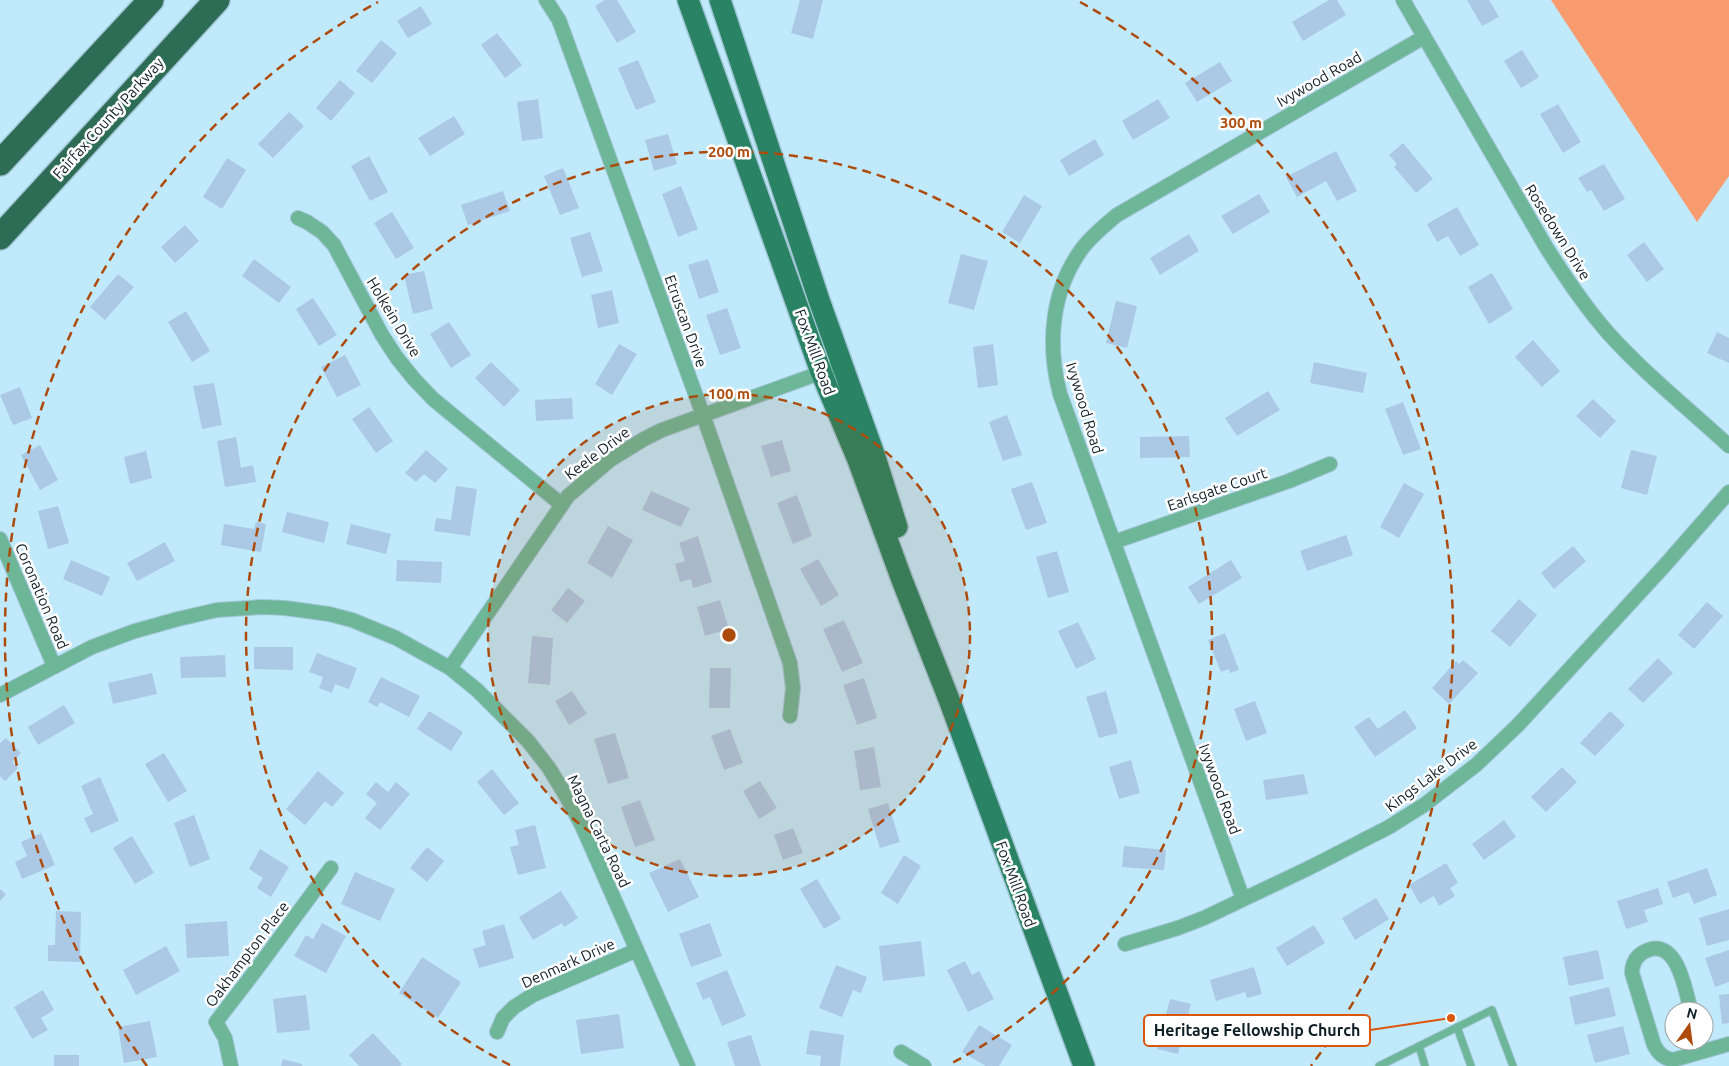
<svg xmlns="http://www.w3.org/2000/svg" width="1729" height="1066" font-family="Ubuntu,sans-serif">
	<rect width="100%" height="100%" fill="#c0eafc"/>
	<path fill="#f89c70" d="M1551,0h178v176l-32,46z"/>
	<path fill="#abc8e4" d="M605,0h12l19,32 -19,11 -22,-37z
		M800,0h23l-10,39 -22,-6z
		M1329,0h8l9,15 -43,26 -11,-19z
		M1467,0h22l10,17 -17,9z
		M421,6l11,18 -24,14 -11,-17z
		M497,33l25,32 -17,13 -24,-33z
		M381,40l16,13 -25,30 -16,-12z
		M1522,50l17,27 -18,11 -17,-27z
		M638,60l18,42 -20,8 -18,-42z
		M1220,62l12,19 -35,21 -12,-19z
		M340,80l15,13 -24,28 -15,-13z
		M538,99l5,39 -21,3 -5,-39z
		M1158,99l12,19 -37,22 -11,-19z
		M1558,104l23,38 -18,11 -23,-39z
		M289,112l15,14 -31,32 -15,-14z
		M454,116l11,18 -35,22 -12,-18z
		M668,134l9,30 -23,7 -9,-31z
		M1095,139l9,16 -35,21 -9,-16z
		M1403,143l30,36 -17,14 -22,-26 3,-3 -8,-9z
		M1336,151l21,40 -20,10 -11,-20 -29,16 -11,-20z
		M369,156l19,36 -18,9 -19,-35z
		M227,158l19,12 -24,39 -19,-12z
		M1604,164l21,35 -21,12 -13,-21 -4,2 -9,-14z
		M563,168l16,40 -19,7 -16,-39z
		M681,186l17,43 -20,8 -16,-43z
		M503,191l7,20 -42,14 -7,-20z
		M1259,194l11,18 -37,22 -12,-18z
		M1024,195l18,11 -22,37 -18,-11z
		M1457,207l22,38 -19,11 -12,-20 -11,6 -10,-18z
		M392,212l22,36 -18,11 -22,-36z
		M185,225l14,16 -24,22 -14,-16z
		M590,232l13,39 -21,6 -12,-39z
		M1189,234l10,17 -39,24 -10,-17z
		M1644,242l20,27 -17,13 -20,-27z
		M961,254l27,7 -14,49 -26,-7z
		M254,259l37,28 -12,16 -37,-27z
		M708,259l11,33 -20,7 -11,-34z
		M424,271l9,38 -20,5 -9,-39z
		M1492,273l21,36 -24,15 -21,-37z
		M118,274l16,13 -29,33 -15,-13z
		M612,290l7,33 -21,5 -7,-33z
		M313,298l24,37 -18,11 -23,-37z
		M1116,301l21,5 -10,42 -21,-5z
		M727,308l14,40 -21,7 -14,-40z
		M186,311l24,40 -18,11 -24,-40z
		M449,322l22,33 -20,13 -21,-34z
		M1717,332l12,6v25l-22,-10z
		M1533,340l27,31 -18,16 -27,-30z
		M619,344l18,10 -25,41 -17,-11z
		M993,344l5,41 -20,3 -5,-41z
		M345,355l16,30 -24,12 -16,-30z
		M491,362l29,28 -16,17 -29,-29z
		M1314,362l53,11 -4,20 -53,-10z
		M214,383l8,42 -20,4 -9,-43z
		M20,387l12,31 -19,7 -13,-30z
		M1268,391l12,19 -43,26 -12,-18z
		M572,398l1,21 -37,2 -1,-21z
		M1593,399l23,22 -16,17 -24,-22z
		M1403,402l18,47 -18,6 -18,-46z
		M369,407l24,34 -17,12 -24,-34z
		M1007,415l15,40 -19,6 -14,-39z
		M1189,436l1,21 -50,1v-21z
		M236,437l5,31 12,-3 3,17 -31,5 -8,-46z
		M782,440l9,31 -20,6 -10,-31z
		M40,445l18,35 -18,10 -19,-35z
		M426,450l22,19 -13,14 -11,-9 -8,8 -11,-9z
		M1631,450l26,6 -10,39 -26,-7z
		M146,451l6,27 -22,6 -6,-27z
		M1032,482l15,41 -21,7 -15,-41z
		M1404,483l20,11 -25,44 -19,-11z
		M456,486l21,3 -7,47 -36,-5 2,-13 15,2z
		M651,491l39,17 -9,19 -39,-17z
		M797,495l15,41 -19,8 -16,-41z
		M58,506l11,37 -21,6 -10,-38z
		M287,512l42,10 -5,21 -42,-11z
		M256,522l10,2 -5,28 -40,-7 3,-21 30,5z
		M351,524l40,10 -5,20 -40,-10z
		M608,526l25,14 -21,38 -25,-15z
		M1346,535l7,20 -46,16 -7,-20z
		M698,536l14,46 -19,6 -2,-9 -11,3 -5,-18 10,-3 -6,-18z
		M165,542l10,19 -38,20 -10,-18z
		M1573,546l13,15 -32,28 -13,-16z
		M1057,551l12,41 -21,6 -12,-41z
		M818,559l21,36 -18,11 -21,-37z
		M71,560l39,17 -8,19 -39,-17z
		M397,560l45,2 -1,21 -45,-2z
		M1231,560l11,18 -43,26 -11,-17z
		M568,588l17,13 -18,22 -16,-13z
		M1519,599l18,16 -27,32 -19,-16z
		M720,600l9,29 -24,7 -8,-29z
		M1707,602l16,14 -29,33 -16,-14z
		M844,620l19,43 -21,9 -19,-43z
		M1078,622l18,37 -20,10 -18,-38z
		M1225,633l14,37 -9,3 -1,-4 -8,3 -13,-32z
		M532,636l21,2 -3,47 -22,-2z
		M254,647h39v23l-39,-1z
		M317,653l40,15 -8,21 -14,-5 -3,9 -13,-5 4,-11 -14,-5z
		M225,655l1,22 -45,1 -1,-21z
		M1658,658l15,15 -30,30 -15,-14z
		M1463,660l15,13 -29,31 -17,-16 24,-27 3,3z
		M710,668h21l-1,40h-21z
		M152,673l5,21 -44,10 -5,-21z
		M381,677l39,19 -11,21 -29,-15 -3,5 -9,-5z
		M864,678l13,40 -20,7 -14,-40z
		M572,691l15,23 -18,11 -14,-24z
		M1106,691l12,42 -19,5 -13,-41z
		M1255,701l12,32 -21,8 -12,-32z
		M64,705l11,18 -37,22 -10,-18z
		M1405,710l12,18 -42,29 -21,-30 15,-10 9,12z
		M429,711l34,21 -12,19 -34,-22z
		M1610,711l15,14 -30,31 -15,-13z
		M730,729l13,34 -19,7 -13,-34z
		M615,733l14,45 -21,6 -14,-45z
		M6,738l15,15 -9,9 6,6 -13,13 -5,-5v-33z
		M874,747l7,40 -21,3 -6,-39z
		M164,753l23,38 -19,11 -23,-38z
		M1131,760l9,33 -21,6 -10,-32z
		M1562,767l15,15 -31,30 -15,-15z
		M492,769l27,34 -15,12 -27,-33z
		M318,771l26,22 -12,14 -7,-6 -20,24 -19,-16z
		M1304,774l4,20 -42,6 -3,-20z
		M100,777l19,44 -28,12 -7,-15 9,-4 -12,-28z
		M760,781l17,27 -18,11 -16,-28z
		M376,782l12,10 8,-10 14,12 -30,36 -15,-12 12,-15 -11,-9z
		M640,800l15,40 -20,7 -14,-40z
		M888,803l12,39 -20,6 -12,-39z
		M194,815l16,44 -20,8 -16,-44z
		M1504,820l12,17 -32,23 -12,-16z
		M535,825l11,43 -28,7 -8,-28 9,-2 -4,-15z
		M793,828l10,25 -20,7 -9,-25z
		M41,833l14,32 -33,14 -7,-17 12,-6 -6,-14z
		M132,836l22,37 -19,11 -22,-36z
		M1124,846l42,4 -2,20 -42,-3z
		M427,847l17,14 -17,21 -17,-14z
		M260,849l29,18 -18,30 -14,-9 6,-10 -14,-9z
		M904,855l17,11 -23,38 -17,-11z
		M680,859l19,38 -31,15 -19,-39z
		M1446,863l12,20 -8,5 5,8 -16,10 -5,-10 -14,8 -11,-19z
		M1707,868l10,27 -23,9 -5,-12 -16,6 -6,-16z
		M355,872l40,17 -15,32 -39,-17z
		M817,879l24,40 -17,10 -24,-40z
		M1658,888l5,16 -19,6 4,12 -22,7 -9,-28z
		M0,889l6,5 -6,7z
		M561,891l17,27 -14,9 -2,-4 -29,17 -14,-23z
		M1376,898l13,21 -34,21 -13,-22z
		M1729,909v31l-22,6 -8,-28z
		M56,911l25,1 -1,50 -32,-1v-16h7z
		M227,921l2,35 -42,2 -2,-34z
		M322,923l24,13 -20,37 -32,-17 12,-21 7,4z
		M710,923l12,33 -31,11 -12,-33z
		M504,924l10,34 -35,10 -6,-19 13,-4 -4,-14z
		M1314,925l11,18 -38,23 -11,-18z
		M921,941l4,35 -42,5 -4,-35z
		M166,946l14,25 -44,24 -13,-25z
		M1598,950l6,29 -35,7 -6,-29z
		M1729,950v32l-14,5 -10,-29z
		M422,957l39,25 -23,36 -39,-25z
		M965,961l7,14 7,-4 15,28 -26,13 -21,-42z
		M836,965l31,12 -6,16 -8,-3 -11,27 -23,-9z
		M1254,967l8,27 -15,4 -2,-6 -29,9 -6,-21z
		M727,970l19,46 -24,10 -12,-29 -7,3 -7,-17z
		M1609,987l7,29 -41,9 -6,-28z
		M43,990l11,20 -13,8 7,12 -16,9 -18,-32z
		M1729,994v29l-7,1 -3,-29z
		M306,995l4,35 -33,3 -4,-34z
		M1170,999l21,5 -13,50 -21,-5z
		M619,1014l5,34 -43,6 -5,-34z
		M150,1021l7,36 -33,6 -6,-36z
		M979,1025l33,20 -13,21h-13l-24,-14z
		M1623,1026l7,28 -35,9 -8,-28z
		M810,1030l34,5 -4,31h-20l1,-10 -15,-2z
		M373,1033l29,31 -2,2h-41l-10,-11z
		M751,1035l10,31h-26l-8,-24z
		M54,1055h25v11h-25z
		M283,1059l19,5v2h-21z"/>
	<g fill="none" stroke-linecap="round" stroke-linejoin="round">
		<g stroke="#a0c5d5" stroke-width="9">
			<path id="lane" d="M1457,1027l14,39
				M1419,1046l6,20
				M1379,1066l113,-56 21,56"/>
		</g>
		<g stroke="#a0c5d5" stroke-width="16">
			<path id="street" d="M546,0l13,20 144,395 87,248 3,25 -3,28
				M1403,0l143,247c19,30 39,60 63,87 36,40 80,75 120,112
				M298,218l9,4 15,10 12,13 48,90 15,23 17,21 19,20 129,106
				M0,539l54,127
				M1114,542l175,-61 41,-17
				M450,668l118,-172 42,-36 34,-21 18,-9 180,-65
				M0,695l92,-48 43,-16 43,-12 39,-9 45,-3 23,1 44,6 23,6 44,18 54,30 27,22 51,51 21,27 17,28 16,30 106,240
				M1243,899l-183,-505c-13,-49 -9,-102 21,-144 10,-14 23,-24 36,-35l307,-178
				M1125,944l53,-16 26,-10 105,-50 80,-41 35,-22 52,-40 42,-40 148,-161 63,-72
				M1691,1011c-6,-21 -14,-79 -49,-58 -7,5 -10,12 -10,20l22,72c5,9 9,13 19,15l56,-16
				M497,1032l6,-14 11,-11 19,-12 104,-45
				M901,1052l23,14
				M231,1066l-6,-28 -9,-16 43,-56 72,-98"/>
		</g>
		<g stroke="#a0c5d5" stroke-width="24">
			<path id="primary" d="M688,0l133,372 37,88 44,120 48,122 134,364
				M720,0l99,300 55,154 23,73"/>
		</g>
		<g stroke="#a0c5d5" stroke-width="28">
			<path id="highway" d="M0,163l151,-163
				M0,237l217,-237"/>
		</g>
		<use href="#lane" stroke="#6db698" stroke-width="7"/>
		<use href="#street" stroke="#6db698" stroke-width="14"/>
		<use href="#primary" stroke="#298364" stroke-width="21"/>
		<use href="#highway" stroke="#2d6c55" stroke-width="25"/>
	</g>
	<circle cx="729" cy="635" r="241" fill="#ad4b0c" fill-opacity=".12"/>
	<g fill="none" stroke="#ad4b0c" stroke-width="2.5" stroke-dasharray="9 6">
		<circle cx="729" cy="635" r="241"/>
		<path d="M510 1065A483 483 0 1 1 948 1065"/>
		<path d="M147 1066A724 724 0 0 1 378 2M1080 2A724 724 0 0 1 1311 1066"/>
	</g>
	<g text-anchor="middle" dominant-baseline="central" stroke-width="5" stroke-linejoin="round" paint-order="stroke">
		<g font-size="15" fill="#0e1e25" stroke="#fff">
			<text transform="translate(1319 79) rotate(-30)">Ivywood Road</text>
			<text transform="translate(108 118) rotate(-48)">Fairfax County Parkway</text>
			<text transform="translate(1558 232) rotate(58)">Rosedown Drive</text>
			<text transform="translate(394 317) rotate(59)">Holkein Drive</text>
			<text transform="translate(686 321) rotate(70)">Etruscan Drive</text>
			<text transform="translate(815 352) rotate(70)">Fox Mill Road</text>
			<text transform="translate(1085 408) rotate(73)">Ivywood Road</text>
			<text transform="translate(597 453) rotate(-37)">Keele Drive</text>
			<text transform="translate(1217 489) rotate(-19)">Earlsgate Court</text>
			<text transform="translate(42 596) rotate(67)">Coronation Road</text>
			<text transform="translate(1431 775) rotate(-37)">Kings Lake Drive</text>
			<text transform="translate(1220 789) rotate(70)">Ivywood Road</text>
			<text transform="translate(599 831) rotate(64)">Magna Carta Road</text>
			<text transform="translate(1016 884) rotate(70)">Fox Mill Road</text>
			<text transform="translate(247 954) rotate(-53)">Oakhampton Place</text>
			<text transform="translate(568 963) rotate(-24)">Denmark Drive</text>
		</g>
	</g>
	<circle cx="729" cy="635" r="8" fill="#ad4b0c" stroke="#fff" stroke-width="2.5"/>
	<g font-size="15" text-anchor="middle" font-weight="bold" fill="#ad4b0c" stroke="#fff" stroke-width="5" stroke-linejoin="round" paint-order="stroke">
		<text x="1241" y="128">300 m</text>
		<text x="729" y="157">200 m</text>
		<text x="729" y="399">100 m</text>
	</g>
	<path fill="none" stroke="#dd560d" stroke-width="2" d="M1451 1018L1370 1030"/>
	<circle fill="#dd560d" stroke="#fff" stroke-width="2" cx="1451" cy="1018" r="5"/>
	<rect fill="#fff" stroke="#dd560d" stroke-width="2" x="1144" y="1015" width="226" height="31" rx="5"/>
	<g font-size="16" text-anchor="middle" font-weight="bold" fill="#0e1e25">
		<text x="1257" y="1036">Heritage Fellowship Church</text>
	</g>
	<g transform="translate(1689 1026) rotate(14)"><circle r="24" fill="#ffffff" stroke="#9fa5a8"/>
	<path d="M0-4L9 19L0 12L-9 19Z" fill="#ad4b0c"/>
	<text y="-8" font-size="14" font-weight="bold" text-anchor="middle" fill="#0e1e25">N</text>
	</g>
</svg>
